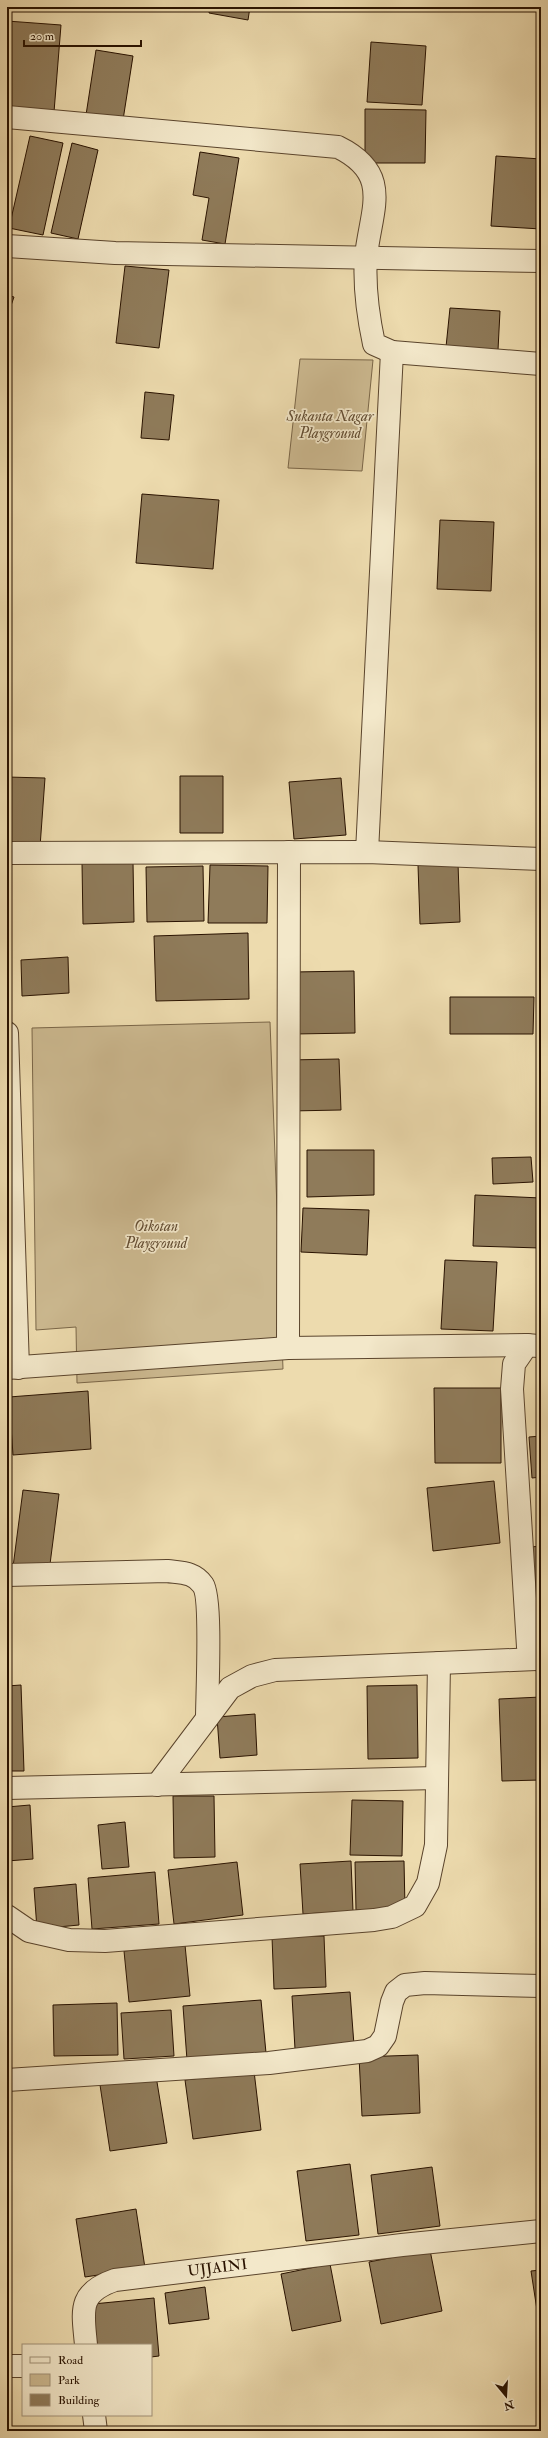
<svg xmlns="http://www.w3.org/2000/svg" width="548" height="2438" font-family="'IM FELL Double Pica',serif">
	<rect width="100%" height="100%" fill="#eddbae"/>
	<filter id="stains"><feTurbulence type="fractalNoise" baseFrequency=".005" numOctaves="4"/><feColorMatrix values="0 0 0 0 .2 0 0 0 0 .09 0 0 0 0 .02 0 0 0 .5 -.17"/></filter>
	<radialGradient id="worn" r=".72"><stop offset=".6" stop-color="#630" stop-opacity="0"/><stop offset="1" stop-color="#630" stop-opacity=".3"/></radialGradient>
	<path fill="#ccb990" stroke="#7a6648" d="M300,359l73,1 -11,111 -74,-3z
		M270,1022l13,347 -206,14 -1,-56 -40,3 -4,-302z"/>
	<path fill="#8f7b5a" stroke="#291200" d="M210,7h40l-2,13 -39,-7z
		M7,21l54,4 -7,87 -47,-4z
		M371,42l55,4 -4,59 -55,-3z
		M96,50l37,6 -10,64 -37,-5z
		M365,109l61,1 -1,53h-60z
		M30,136l33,7 -20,92 -34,-7z
		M72,143l26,7 -20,89 -27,-6z
		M200,152l39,6 -14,86 -23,-4 7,-42 -16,-3z
		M496,156l45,3v70l-50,-3z
		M125,266l44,4 -10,78 -43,-5z
		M7,295l7,2 -7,20z
		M450,308l50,3 -2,39 -52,-3z
		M145,392l29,3 -5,45 -28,-2z
		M142,494l77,6 -6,69 -77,-6z
		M440,520l54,2 -3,69 -54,-2z
		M180,776h43v57h-43z
		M7,777l38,1 -5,69 -33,-2z
		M341,778l5,57 -52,4 -5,-57z
		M133,862l1,60 -51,2 -1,-61z
		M458,863l2,59 -40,2 -2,-59z
		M210,865l58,1 -1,57h-59z
		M203,866l1,55 -57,1 -1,-55z
		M248,933l1,66 -93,2 -2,-65z
		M68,957l1,36 -47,3 -1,-36z
		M354,971l1,62 -61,1 -1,-62z
		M450,997h84l-1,37h-83z
		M339,1059l2,51 -51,1 -2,-51z
		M307,1150h67v45l-67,2z
		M531,1157l2,25 -40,2 -1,-26z
		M475,1195l66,3 -1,50 -67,-2z
		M303,1208l66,2 -2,45 -66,-3z
		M445,1260l52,2 -4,69 -52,-2z
		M434,1388h67v75h-66z
		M88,1391l3,58 -78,6 -4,-58z
		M541,1436v41l-9,1 -3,-41z
		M494,1481l6,62 -67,8 -6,-63z
		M23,1490l36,4 -10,78 -36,-5z
		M541,1546v42l-6,1 -4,-42z
		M535,1604h6v48h-3z
		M21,1685l3,86h-17v-85z
		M417,1685l1,73 -50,1 -1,-73z
		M541,1697v83l-39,1 -3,-82z
		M255,1714l2,41 -37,3 -3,-41z
		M173,1796h41l1,61 -41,1z
		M352,1800l51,1 -1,55 -52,-1z
		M30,1805l3,54 -26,2v-54z
		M125,1822l4,45 -27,2 -4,-44z
		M351,1861l2,50 -50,3 -3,-50z
		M404,1861l1,47 -49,2 -1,-48z
		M237,1862l6,53 -69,9 -6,-54z
		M155,1872l4,52 -67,5 -4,-51z
		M76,1884l3,41 -42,4 -3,-41z
		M324,1936l2,51 -52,2 -2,-52z
		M185,1945l5,51 -61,6 -5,-51z
		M350,1992l4,53 -59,4 -3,-53z
		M261,2000l5,53 -79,7 -4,-54z
		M117,2003l1,52 -64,1 -1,-51z
		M171,2010l3,46 -50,3 -3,-46z
		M418,2055l2,58 -58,3 -3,-59z
		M254,2071l7,59 -68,9 -8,-59z
		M156,2076l11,67 -57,8 -10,-66z
		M350,2164l9,71 -53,6 -9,-70z
		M432,2167l8,59 -62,8 -7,-59z
		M136,2209l9,59 -60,9 -9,-58z
		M430,2250l12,61 -61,13 -12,-62z
		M330,2264l11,57 -49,10 -11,-57z
		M541,2270v66l-10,-65z
		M205,2287l4,32 -40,5 -4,-31z
		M154,2298l5,58 -8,1v-12h-54l-4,-41z
		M7,2380l3,51h-3z"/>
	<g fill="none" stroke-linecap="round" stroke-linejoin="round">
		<g stroke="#5a442c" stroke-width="24">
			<g id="street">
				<path d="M7,117l331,30c55,27 33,62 28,109 -2,28 2,60 8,88l18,8 149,12"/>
				<path d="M7,246l108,7 426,8"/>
				<path d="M367,852l25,-500"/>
				<path d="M7,853l360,-1 174,7"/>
				<path d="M7,1033l11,335"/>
				<path d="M538,1346l-11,-1 -13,19 -2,25 16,258 8,12 5,1"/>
				<path d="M288,1348l1,-496"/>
				<path d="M7,1368l281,-20 239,-3"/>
				<path d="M7,1575l160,-4c15,2 27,1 36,14 9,13 4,112 4,133"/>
				<path d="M157,1785l73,-97 22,-12 23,-6 261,-11"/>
				<path d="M7,1788l430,-10"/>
				<path d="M7,1916l22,15 40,9 36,1 269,-21 18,-3 23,-11 13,-23 8,-38 3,-182"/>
				<path d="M7,2080l262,-17 98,-12 11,-5 7,-10 7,-34 4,-10 9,-7 20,-2 116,3"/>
				<path id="s1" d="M86,2345c-3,-34 -9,-52 29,-65l287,-35 139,-14"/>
				<path d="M7,2366h16"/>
				<path d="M94,2415l2,16"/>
			</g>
		</g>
		<use href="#street" stroke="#f3e8ca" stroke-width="22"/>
	</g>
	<g text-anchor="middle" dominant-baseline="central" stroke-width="3.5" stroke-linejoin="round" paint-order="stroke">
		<g font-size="15" font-style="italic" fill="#624c32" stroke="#f3e8ca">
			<text x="330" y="416">Sukanta Nagar<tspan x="330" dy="17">Playground</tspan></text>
			<text x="156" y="1226">Oikotan<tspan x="156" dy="17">Playground</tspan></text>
		</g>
		<g font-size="15" fill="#291200" stroke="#f3e8ca">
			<text stroke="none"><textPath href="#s1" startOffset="184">UJJAINI</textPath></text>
		</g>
	</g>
	<rect width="548" height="2438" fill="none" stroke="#eddbae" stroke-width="24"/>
	<rect x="8" y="8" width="532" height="2422" fill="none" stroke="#291200" stroke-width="2"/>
	<rect x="12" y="12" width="524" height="2414" fill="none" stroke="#291200"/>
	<rect x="22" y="2344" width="130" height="72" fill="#f3e8ca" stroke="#a29279"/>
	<rect x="30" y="2357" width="20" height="6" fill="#f3e8ca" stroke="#a29279"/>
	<text x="58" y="2364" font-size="12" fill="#291200">Road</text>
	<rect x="30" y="2374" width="20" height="12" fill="#ccb990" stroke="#a29279"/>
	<text x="58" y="2384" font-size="12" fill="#291200">Park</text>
	<rect x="30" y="2394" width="20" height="12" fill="#8f7b5a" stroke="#a29279"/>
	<text x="58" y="2404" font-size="12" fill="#291200">Building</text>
	<g transform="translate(506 2396) rotate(162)" stroke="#f3e8ca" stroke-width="3" paint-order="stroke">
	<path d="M0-3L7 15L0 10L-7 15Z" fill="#291200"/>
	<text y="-6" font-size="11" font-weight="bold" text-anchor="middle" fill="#291200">N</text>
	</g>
	<path d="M24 40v6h117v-6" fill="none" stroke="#291200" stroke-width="2"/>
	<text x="30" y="40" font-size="12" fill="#291200" stroke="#f3e8ca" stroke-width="3" paint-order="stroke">20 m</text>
	<rect width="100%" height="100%" filter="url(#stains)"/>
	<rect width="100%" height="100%" fill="url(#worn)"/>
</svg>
